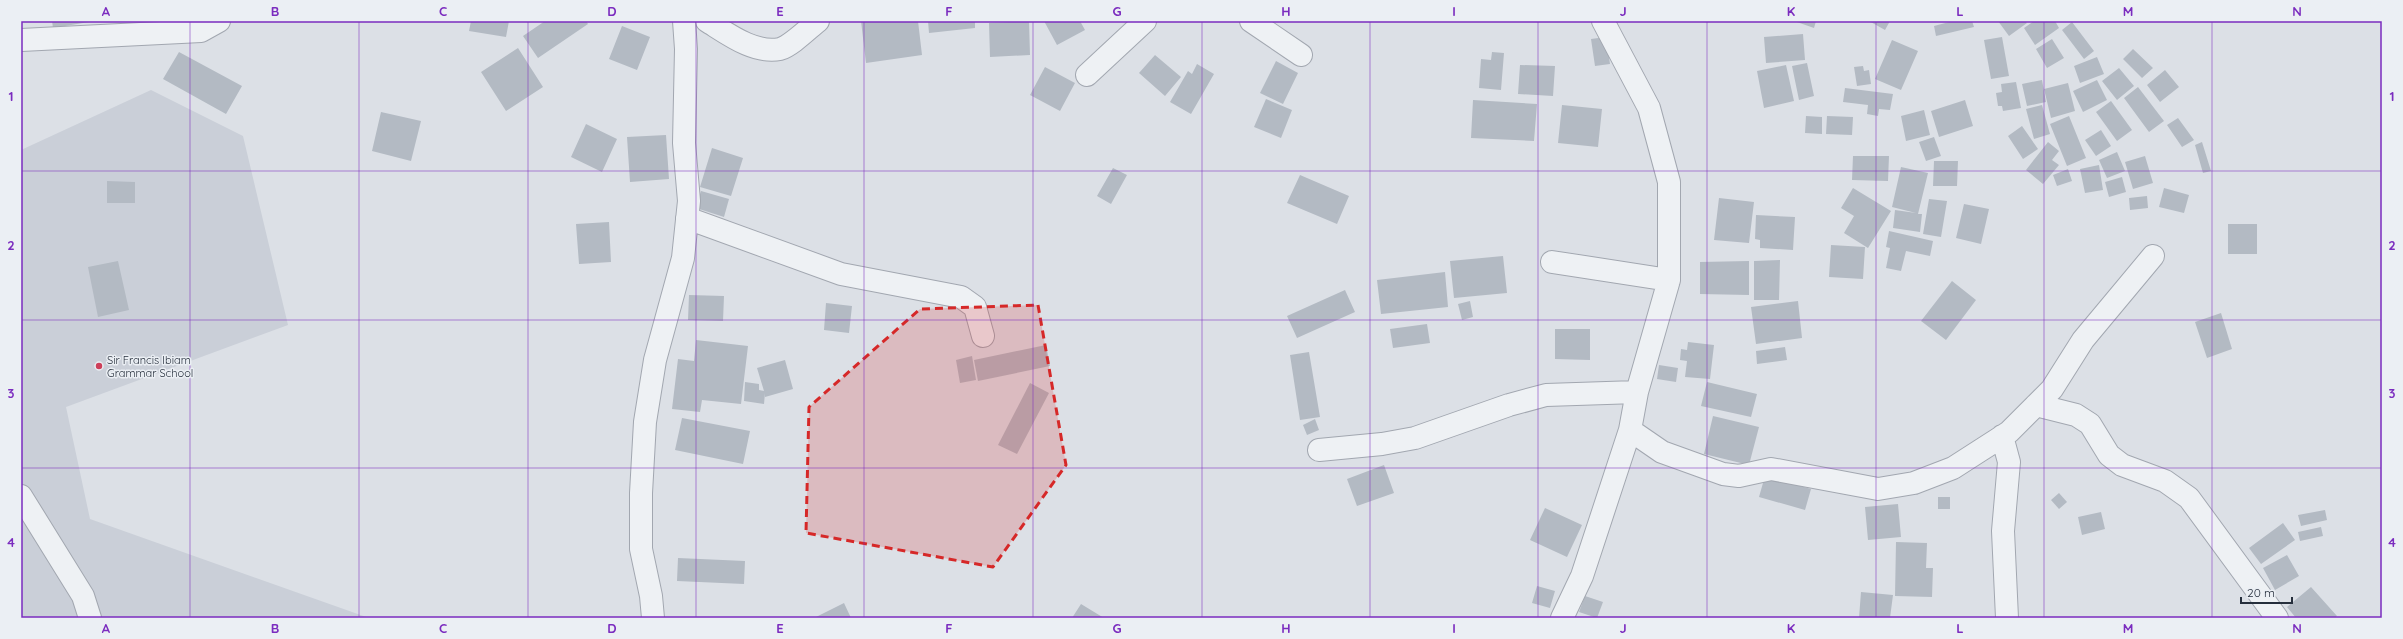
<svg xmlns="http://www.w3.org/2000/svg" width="2403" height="639" font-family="Quicksand,sans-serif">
	<rect width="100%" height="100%" fill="#dce0e6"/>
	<path fill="#cacfd8" d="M151,90l92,46 45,189 -222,82 24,112 279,99h-348v-468z"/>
	<path fill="#b3bac3" d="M52,21h37v1l-36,6z
		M471,21h38l-3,16 -37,-6z
		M545,21h41l2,3 -50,34 -15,-22z
		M861,21h57l4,34 -56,8z
		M928,21h47v7l-46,5z
		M1029,21l1,34 -40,2 -1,-34z
		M1044,21h36l5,9 -28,15z
		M1794,21h22l-2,7z
		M1869,21h21l-5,9z
		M1953,21h19l2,6 -38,9 -2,-10z
		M1998,21h27l2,2 -18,13z
		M2034,21h21l4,7 -24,17 -11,-17z
		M2072,22l22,29 -10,8 -22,-29z
		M622,26l28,11 -13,33 -28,-11z
		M1803,34l2,26 -39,3 -2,-26z
		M1606,37l4,27 -15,2 -4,-27z
		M2002,37l7,39 -18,3 -7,-39z
		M2052,39l12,19 -17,10 -11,-19z
		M1892,40l26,11 -17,39 -26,-11z
		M518,48l25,39 -37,24 -25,-39z
		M2133,49l20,19 -11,10 -19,-19z
		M179,52l63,34 -16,28 -63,-35z
		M1492,52l12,1 -3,37 -22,-2 2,-29 10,1z
		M1155,55l26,22 -16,19 -26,-23z
		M2097,57l7,17 -24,9 -6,-17z
		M1276,61l22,12 -15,31 -23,-11z
		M1807,63l7,33 -15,4 -7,-34z
		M1197,64l17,10 -23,40 -21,-12 18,-31 4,3z
		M1520,65l35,1 -2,30 -35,-2z
		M1786,65l8,36 -30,7 -7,-37z
		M1863,66l1,5 5,-1 2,14 -14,2 -3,-19z
		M1045,67l30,16 -15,28 -30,-16z
		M2119,68l15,18 -17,14 -15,-19z
		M2165,70l14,17 -19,15 -13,-17z
		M2042,80l4,22 -19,4 -5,-22z
		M2097,80l10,20 -24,12 -10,-21z
		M2016,82l5,26 -18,3 -1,-5h-4l-2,-13 6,-1 -1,-8z
		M2068,83l7,28 -24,7 -7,-29z
		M2138,87l26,34 -15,11 -25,-34z
		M1845,88l48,6 -3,16 -11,-1 -1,7 -11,-2 1,-9 -25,-3z
		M1266,99l26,11 -11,28 -27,-11z
		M1473,100l64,4 -3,37 -63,-3z
		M1965,100l8,26 -34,11 -8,-26z
		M2111,101l21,29 -15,11 -21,-29z
		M1562,105l40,4 -4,38 -40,-4z
		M2042,105l8,29 -16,5 -8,-30z
		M1924,110l6,25 -24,6 -5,-25z
		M381,112l40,9 -10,40 -39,-10z
		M1806,116l16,1v17l-17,-1z
		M1827,116l26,1 -1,18 -26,-1z
		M2069,116l17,42 -19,8 -17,-42z
		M2178,118l16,22 -12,7 -15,-22z
		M586,124l31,15 -15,33 -31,-15z
		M2022,126l16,23 -15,10 -15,-23z
		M2101,130l10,16 -15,10 -11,-16z
		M666,135l3,44 -39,3 -3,-45z
		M1934,137l7,19 -15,5 -7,-19z
		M2048,142l11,9 -7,9 7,5 -16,19 -17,-14z
		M2202,142l9,29 -8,2 -8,-28z
		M712,148l31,10 -12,38 -31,-9z
		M2117,152l8,19 -18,7 -8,-18z
		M1853,156h36l-1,25 -36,-1z
		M2145,156l8,27 -20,6 -8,-27z
		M1934,161h24l-1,25h-24z
		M2099,165l4,25 -18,3 -5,-24z
		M1901,167l27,6 -10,41h4l-2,18 -27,-4 2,-18 21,3 -24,-6z
		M1113,168l14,7 -16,29 -14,-8z
		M2068,169l4,12 -15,5 -4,-11z
		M1300,175l49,21 -12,28 -50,-21z
		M2122,177l4,15 -17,5 -4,-15z
		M107,181l28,1v21h-28z
		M1853,188l38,23 -23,37 -24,-15 10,-17 -13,-8z
		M2164,188l25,7 -5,18 -25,-6z
		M701,191l28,8 -5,18 -28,-9z
		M2147,196l1,12 -18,2 -1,-12z
		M1719,198l35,4 -5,41 -35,-3z
		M1929,199l18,2 -6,36 -18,-3z
		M1964,204l25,5 -8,35 -25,-6z
		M1756,215l39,2 -2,33 -33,-2v-8l-5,-1z
		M609,222l2,40 -32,2 -3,-40z
		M2228,224h29v30h-29z
		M1889,231l44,10 -3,15 -24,-5 -5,20 -15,-3 4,-20 -4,-1z
		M1831,245l34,2 -2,32 -34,-2z
		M1503,256l4,37 -53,5 -4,-37z
		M1780,260l-1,40h-25v-39z
		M118,261l11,49 -31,7 -10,-50z
		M1749,261v34l-49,-1v-32z
		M1445,272l3,35 -67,7 -4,-34z
		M1952,281l24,19 -30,40 -25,-19z
		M1345,290l10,22 -58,26 -10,-22z
		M689,295l35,1 -1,25 -35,-1z
		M1470,301l3,16 -11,3 -4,-16z
		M1798,301l4,37 -46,6 -5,-37z
		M826,303l26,3 -3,27 -25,-3z
		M2221,313l11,36 -25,9 -12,-36z
		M1427,324l3,19 -37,5 -3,-19z
		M1555,329h35v31l-35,-1z
		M696,340l52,6 -7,58 -39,-4 -2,12 -28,-3 6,-50 16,2z
		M1688,342l26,3 -4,34 -25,-2 2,-16 -7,-1 1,-11 6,1z
		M1046,345l4,21 -72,15 -4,-21z
		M1785,347l2,13 -30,4 -1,-13z
		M1309,352l11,65 -20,3 -10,-65z
		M972,356l4,24 -16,3 -4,-23z
		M785,360l8,29 -28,8v-4l-1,11 -20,-3 1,-19 14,2v6l5,1 -7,-23z
		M1659,365l19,3 -2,14 -19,-3z
		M1707,382l50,12 -6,23 -50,-11z
		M1030,383l19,10 -32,61 -19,-9z
		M1713,416l46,11 -10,38 -45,-11z
		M682,418l68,13 -7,33 -68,-14z
		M1315,419l4,11 -12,5 -4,-10z
		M1384,465l10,28 -37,13 -10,-27z
		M1765,476l46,13 -6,21 -46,-13z
		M2059,493l8,9 -8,7 -8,-9z
		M1938,497h12v12h-12z
		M1898,504l3,33 -33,3 -3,-33z
		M1545,508l37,17 -15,32 -37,-17z
		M2325,510l2,10 -26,6 -3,-11z
		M2101,512l4,17 -23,6 -4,-18z
		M2283,523l12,17 -34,24 -12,-16z
		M2321,527l2,9 -23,5 -2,-9z
		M1896,542l31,1 -1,25h7l-1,29 -37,-1z
		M2287,555l12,21 -24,14 -12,-22z
		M678,558l67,3 -1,23 -67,-3z
		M1537,586l18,5 -5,17 -18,-5z
		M2311,587l26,29 -2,2h-39l-9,-11z
		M1861,592l32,3 -3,23h-31z
		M1585,596l18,6 -6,16 -18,-6z
		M844,603l7,15h-37z
		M1081,604l23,14h-32z"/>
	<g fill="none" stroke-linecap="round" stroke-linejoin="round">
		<g stroke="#a2a7b0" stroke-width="24">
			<path id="minor" d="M707,21c21,13 47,33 73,28 11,-3 29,-21 38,-28
				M1251,21l50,34
				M21,40l180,-9 18,-10
				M1087,75l58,-54
				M687,218l154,56 120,23 14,10 8,29
				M1552,262l117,18
				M2036,405l40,10 14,9 19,31 13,10 43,16 24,17 88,120
				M1630,430l32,22 61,22 16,2 32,-7 107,20 36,-6 39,-15 56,-36 43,-43 31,-49 70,-84
				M2002,436l7,26 -6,69 4,87
				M1319,450l63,-6 33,-6 94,-33 37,-10 91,-3
				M21,496l62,100 7,22
				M653,618l-2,-22 -10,-47v-56l4,-71 10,-62 28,-102 6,-57 -5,-58 2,-94 -2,-28
				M1562,618l20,-42 48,-146 7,-38 32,-112v-98l-20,-74 -46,-87"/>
		</g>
		<use href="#minor" stroke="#eef1f4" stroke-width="22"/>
	</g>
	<path fill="#d62828" fill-opacity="0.2" stroke="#d62828" stroke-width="3" stroke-dasharray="8 5" stroke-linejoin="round" d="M1038,305l28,160 -73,102 -187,-34 3,-126 111,-98z"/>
	<path fill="none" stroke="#7b2cbf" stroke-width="1" stroke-opacity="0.55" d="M190,21v597M359,21v597M528,21v597M696,21v597M864,21v597M1033,21v597M1202,21v597M1370,21v597M1538,21v597M1707,21v597M1876,21v597M2044,21v597M2212,21v597M21,171h2361M21,320h2361M21,468h2361"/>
	<circle fill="#cd3f5a" stroke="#ebeff4" stroke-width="1.5" cx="99" cy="366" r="4"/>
	<g text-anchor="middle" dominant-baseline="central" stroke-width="3" stroke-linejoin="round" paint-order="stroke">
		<g font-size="11" fill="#262f3c" stroke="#ebeff4" text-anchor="start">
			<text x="107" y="360">Sir Francis Ibiam<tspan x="107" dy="13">Grammar School</tspan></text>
		</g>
	</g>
	<rect width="2403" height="639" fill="none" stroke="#ebeff4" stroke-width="44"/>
	<path d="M2241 597v6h51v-6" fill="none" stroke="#262f3c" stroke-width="2"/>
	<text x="2247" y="597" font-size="12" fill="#262f3c" stroke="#ebeff4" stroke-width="3" paint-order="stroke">20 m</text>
	<rect x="22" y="22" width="2359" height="595" fill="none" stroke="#7b2cbf" stroke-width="1.5"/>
	<g font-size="13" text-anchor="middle" font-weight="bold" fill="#7b2cbf">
		<text x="106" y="16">A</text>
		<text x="275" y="16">B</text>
		<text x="443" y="16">C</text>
		<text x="612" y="16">D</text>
		<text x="780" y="16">E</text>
		<text x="949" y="16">F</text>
		<text x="1117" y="16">G</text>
		<text x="1286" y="16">H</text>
		<text x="1454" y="16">I</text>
		<text x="1623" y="16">J</text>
		<text x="1791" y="16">K</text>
		<text x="1960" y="16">L</text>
		<text x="2128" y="16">M</text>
		<text x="2297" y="16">N</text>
		<text x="11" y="101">1</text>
		<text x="2392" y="101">1</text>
		<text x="11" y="250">2</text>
		<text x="2392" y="250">2</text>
		<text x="11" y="398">3</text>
		<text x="2392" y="398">3</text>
		<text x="11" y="547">4</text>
		<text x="2392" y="547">4</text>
		<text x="106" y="633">A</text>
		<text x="275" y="633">B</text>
		<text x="443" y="633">C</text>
		<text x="612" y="633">D</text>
		<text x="780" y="633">E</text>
		<text x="949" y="633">F</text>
		<text x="1117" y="633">G</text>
		<text x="1286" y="633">H</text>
		<text x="1454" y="633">I</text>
		<text x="1623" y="633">J</text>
		<text x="1791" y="633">K</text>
		<text x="1960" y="633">L</text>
		<text x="2128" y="633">M</text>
		<text x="2297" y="633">N</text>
	</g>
</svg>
